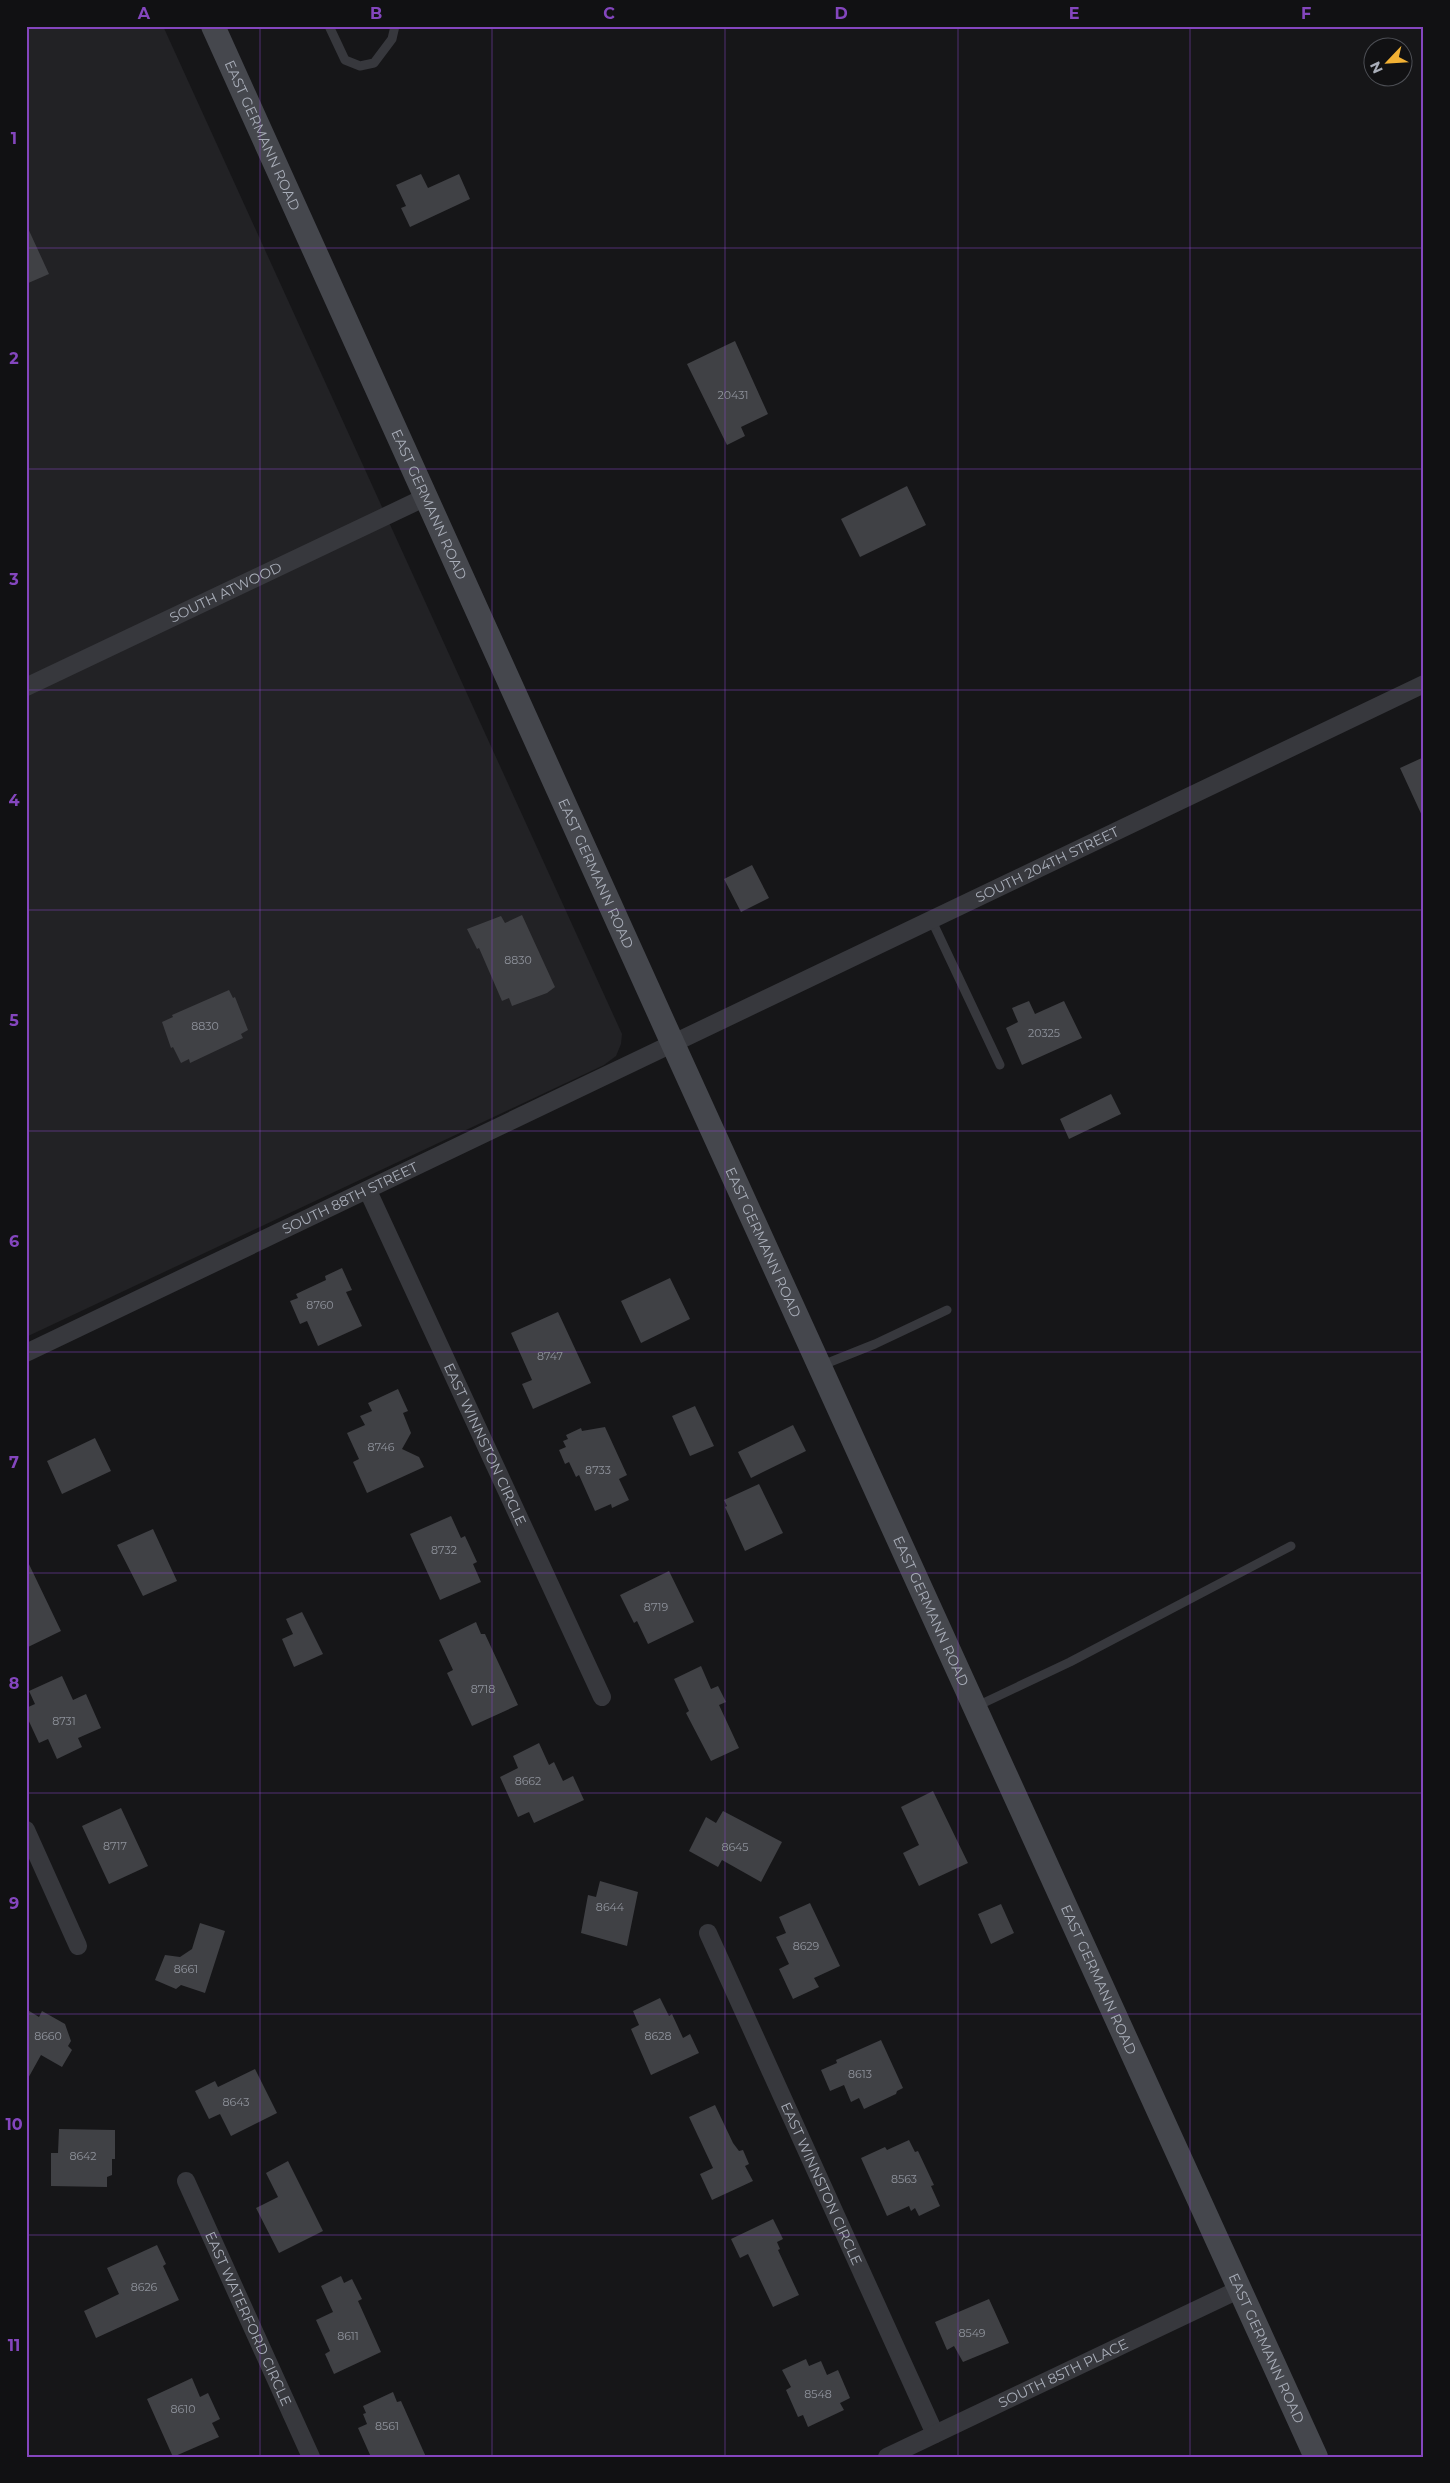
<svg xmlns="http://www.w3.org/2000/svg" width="1450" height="2483" font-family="Montserrat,sans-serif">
	<rect width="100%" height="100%" fill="#161618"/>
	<path fill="#222225" d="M26,26h137l459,1008 -1,10 -5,12 -12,9 -578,272z"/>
	<path fill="#404145" d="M421,174l7,14 31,-14 11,25 -60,28 -9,-19 5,-2 -10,-21z
		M26,224l23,50 -23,10z
		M735,341l33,73 -27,13 4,9 -18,9 -40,-81z
		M907,486l19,39 -66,32 -19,-38z
		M1424,757v63l-24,-52z
		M752,865l17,33 -28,14 -17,-33z
		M522,915l33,72 -8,6 -35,13 -3,-8 -7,3 -23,-53 -2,1 -10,-20 34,-13 4,7z
		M229,990l4,8 2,-1 13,33 -7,4 2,4 -53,25 -1,-4 -8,4 -8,-16 -2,1 -9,-26 11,-5 -1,-2z
		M1029,1001l6,13 29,-13 18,37 -60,27 -16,-37 12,-6 -6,-14z
		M1111,1094l10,20 -52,25 -9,-20z
		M342,1268l10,22 -6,2 16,34 -44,20 -11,-25 -7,3 -10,-23 8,-3 -2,-4 30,-14 -1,-4z
		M670,1278l20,41 -49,24 -20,-42z
		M558,1312l33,71 -58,26 -11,-25 10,-4 -21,-47z
		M398,1389l10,22 -5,2 8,20 -9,16 17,8 5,10 -57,26 -14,-31 6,-3 -12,-26 18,-8 -5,-9 12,-5 -4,-8z
		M695,1406l19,40 -24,10 -18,-40z
		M793,1425l13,26 -55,27 -13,-26z
		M605,1427l22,48 -8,4 10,21 -17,8 -1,-4 -16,7 -16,-36 -3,2 -7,-15 -4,2 -6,-14 7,-3 -3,-6 5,-2 -2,-4 15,-7 1,3z
		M95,1438l16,33 -49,23 -15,-33z
		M759,1484l24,49 -38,18 -20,-44 2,-1 -3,-6z
		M451,1516l10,22 4,-2 12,26 -4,2 8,18 -41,18 -30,-66z
		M153,1529l24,52 -34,15 -26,-51z
		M26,1558l35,73 -35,17z
		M669,1571l25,51 -46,22 -11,-23 -3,2 -14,-28z
		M302,1612l21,42 -29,13 -12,-28 11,-5 -7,-15z
		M476,1622l5,12h4l33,71 -46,21 -25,-53 6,-3 -14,-30z
		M701,1666l10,23 7,-3 8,16 -7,3 20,43 -28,13 -25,-48 3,-2 -15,-32z
		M62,1676l11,24 13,-6 15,34 -23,10 4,9 -25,12 -9,-20 -9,4 -13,-28v-7l9,-4 -6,-13z
		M539,1743l10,22 5,-3 9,19 10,-5 11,24 -50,23 -5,-11 -11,5 -18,-40 18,-9 -5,-12z
		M933,1791l35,72 -49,23 -16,-33 16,-8 -18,-38z
		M121,1808l27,58 -39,18 -27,-58z
		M723,1811l59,31 -21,40 -39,-22 -4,7 -29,-16 17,-34 10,6z
		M600,1881l38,11 -11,54 -46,-13 7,-38 8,2z
		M810,1903l30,63 -26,12 5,9 -26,12 -14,-30 10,-5 -13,-27 10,-4 -7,-16z
		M1001,1904l13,29 -23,11 -13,-30z
		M200,1923l25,8 -20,62 -24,-8 -5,4 -21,-9 10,-25 15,2 12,-8z
		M660,1998l9,18 3,-2 11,24 7,-4 9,19 -48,22 -20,-46 8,-4 -6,-14z
		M26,2009l13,8 3,-6 23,13 6,17 -3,5 4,4 -10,17 -21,-12 -15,27z
		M881,2040l22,48 -6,3 -1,3 -32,15 -5,-11 -8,4 -7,-17 -14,6 -9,-21 16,-7 -1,-3z
		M255,2069l22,44 -46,23 -11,-22 -11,5 -14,-28 20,-10 3,6z
		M715,2105l18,38 6,8 4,-1 6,14 -4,2 8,15 -41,19 -12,-26 13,-6 -24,-51z
		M59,2129l56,1v29h-3v16l-5,2v10l-56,-1v-33h7z
		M909,2140l6,12 3,-1 16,34 -3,1 9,20 -21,10 -4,-8 -4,3 -2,-5 -22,10 -26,-58 24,-11 2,3z
		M288,2161l35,70 -44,22 -23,-45 22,-11 -12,-24z
		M773,2219l10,20 -6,3 3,7 -2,1 21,45 -26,12 -25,-53 -8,4 -9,-19z
		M157,2245l9,19 -3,2 16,34 -83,38 -12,-27 35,-17 -12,-26z
		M341,2276l3,7 8,-4 10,20 -4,2 23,51 -47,22 -9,-20 5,-3 -14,-31 17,-8 -12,-26z
		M989,2299l20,44 -46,19 -9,-16 -7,4 -12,-28z
		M806,2359l3,7 12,-5 6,14 11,-5 12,28 -10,5 4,7 -36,17 -5,-12 -5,2 -12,-27 5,-3 -9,-17z
		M192,2378l8,19 8,-4 12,26 -8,4 7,14 -46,20 -26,-58z
		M393,2392l4,10 4,-1 25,56h-55l-13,-29 9,-4 -4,-10 3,-1 -3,-7z"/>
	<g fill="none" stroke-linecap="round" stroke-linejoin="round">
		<path stroke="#37383d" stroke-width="9" d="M329,26l16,34 15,6 14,-3 18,-24 3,-13
			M932,921l68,144
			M820,1366l55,-22 72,-34
			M975,1707l95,-45 221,-116"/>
		<g stroke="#37383d" stroke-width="18">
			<path id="s1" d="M26,687l400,-190"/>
			<path id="s2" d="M368,1191l234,506"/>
			<path id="s3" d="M26,1353l1398,-669"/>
			<path d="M26,1830l52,116"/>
			<path id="s4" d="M708,1933l227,501"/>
			<path id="s5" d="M186,2181l125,276"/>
			<path id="s6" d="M887,2457l353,-168"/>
		</g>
		<path stroke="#45474d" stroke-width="24" id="s7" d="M213,26l460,1018 643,1413"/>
	</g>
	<path fill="none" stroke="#8446be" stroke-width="1" stroke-opacity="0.55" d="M260,26v2431M492,26v2431M725,26v2431M958,26v2431M1190,26v2431M26,248h1398M26,469h1398M26,690h1398M26,910h1398M26,1131h1398M26,1352h1398M26,1573h1398M26,1793h1398M26,2014h1398M26,2235h1398"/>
	<g text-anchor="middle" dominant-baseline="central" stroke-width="4" stroke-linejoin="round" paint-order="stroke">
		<g font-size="11" fill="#8e929b">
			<text x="733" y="395">20431</text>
			<text x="518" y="960">8830</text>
			<text x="205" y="1026">8830</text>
			<text x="1044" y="1033">20325</text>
			<text x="320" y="1305">8760</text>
			<text x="550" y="1356">8747</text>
			<text x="381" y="1447">8746</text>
			<text x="598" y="1470">8733</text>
			<text x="444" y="1550">8732</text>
			<text x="656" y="1607">8719</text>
			<text x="483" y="1689">8718</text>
			<text x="64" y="1721">8731</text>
			<text x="528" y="1781">8662</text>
			<text x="115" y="1846">8717</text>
			<text x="735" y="1847">8645</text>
			<text x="610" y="1907">8644</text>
			<text x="806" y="1946">8629</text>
			<text x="186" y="1969">8661</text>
			<text x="48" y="2036">8660</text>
			<text x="658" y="2036">8628</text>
			<text x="860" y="2074">8613</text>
			<text x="236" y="2102">8643</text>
			<text x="83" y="2156">8642</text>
			<text x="904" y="2179">8563</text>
			<text x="144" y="2287">8626</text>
			<text x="972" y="2333">8549</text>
			<text x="348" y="2336">8611</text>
			<text x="818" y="2394">8548</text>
			<text x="183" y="2409">8610</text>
			<text x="387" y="2426">8561</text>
		</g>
		<g font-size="14" fill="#a8adb8" stroke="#111113">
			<text stroke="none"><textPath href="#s7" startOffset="120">EAST GERMANN ROAD</textPath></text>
			<text stroke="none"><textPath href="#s7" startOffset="525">EAST GERMANN ROAD</textPath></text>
			<text stroke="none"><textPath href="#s1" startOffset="221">SOUTH ATWOOD</textPath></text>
			<text stroke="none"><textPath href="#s3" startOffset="1132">SOUTH 204TH STREET</textPath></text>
			<text stroke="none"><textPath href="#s7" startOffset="930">EAST GERMANN ROAD</textPath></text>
			<text stroke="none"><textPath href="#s3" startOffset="359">SOUTH 88TH STREET</textPath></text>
			<text stroke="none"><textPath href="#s7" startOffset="1335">EAST GERMANN ROAD</textPath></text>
			<text stroke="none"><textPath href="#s2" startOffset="279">EAST WINNSTON CIRCLE</textPath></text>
			<text stroke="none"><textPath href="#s7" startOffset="1740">EAST GERMANN ROAD</textPath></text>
			<text stroke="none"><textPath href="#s7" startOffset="2145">EAST GERMANN ROAD</textPath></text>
			<text stroke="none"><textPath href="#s4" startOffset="275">EAST WINNSTON CIRCLE</textPath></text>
			<text stroke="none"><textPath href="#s5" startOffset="151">EAST WATERFORD CIRCLE</textPath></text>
			<text stroke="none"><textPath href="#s7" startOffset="2550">EAST GERMANN ROAD</textPath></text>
			<text stroke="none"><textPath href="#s6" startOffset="195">SOUTH 85TH PLACE</textPath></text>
		</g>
	</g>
	<rect width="1450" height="2483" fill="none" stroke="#111113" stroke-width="55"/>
	<g transform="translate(1388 62) rotate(245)"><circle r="24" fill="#111113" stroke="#4d4f55"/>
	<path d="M0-4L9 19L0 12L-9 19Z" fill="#f2b134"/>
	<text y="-8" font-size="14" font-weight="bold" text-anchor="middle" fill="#a8adb8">N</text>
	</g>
	<rect x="28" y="28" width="1394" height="2428" fill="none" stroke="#8446be" stroke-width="2"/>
	<g font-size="16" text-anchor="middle" font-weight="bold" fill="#8446be">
		<text x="144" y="19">A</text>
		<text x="376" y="19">B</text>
		<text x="609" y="19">C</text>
		<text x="841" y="19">D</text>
		<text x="1074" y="19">E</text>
		<text x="1306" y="19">F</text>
		<text x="14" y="144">1</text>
		<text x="14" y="364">2</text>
		<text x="14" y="585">3</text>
		<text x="14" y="806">4</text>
		<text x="14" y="1026">5</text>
		<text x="14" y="1247">6</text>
		<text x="14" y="1468">7</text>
		<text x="14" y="1689">8</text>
		<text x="14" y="1909">9</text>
		<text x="14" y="2130">10</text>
		<text x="14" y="2351">11</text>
	</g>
</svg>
